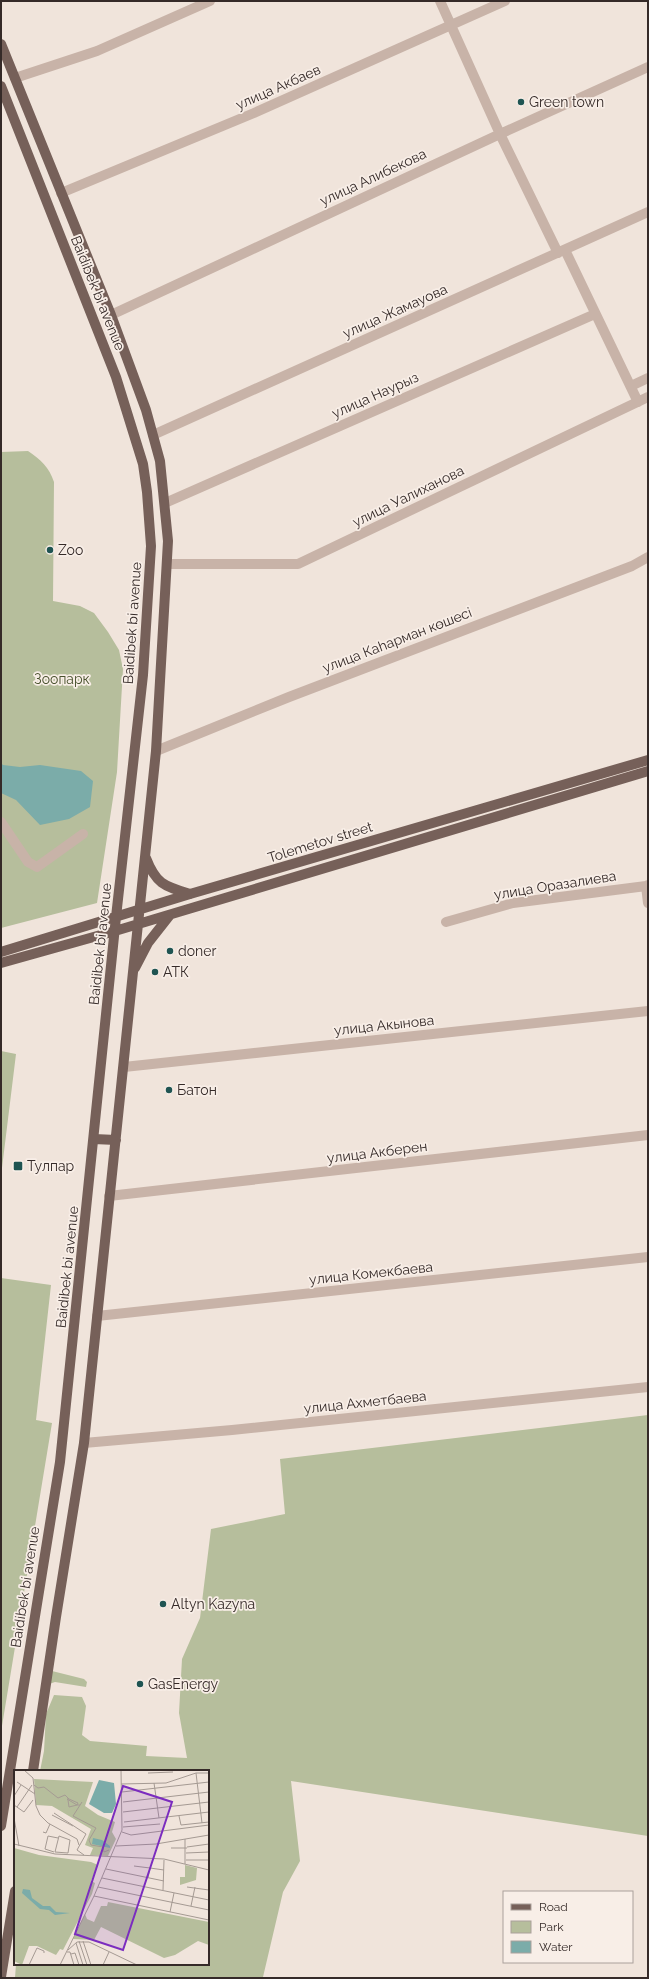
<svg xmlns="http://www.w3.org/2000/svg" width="649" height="1979" font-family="Raleway,sans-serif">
	<rect width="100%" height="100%" fill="#f0e4db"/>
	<path fill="#b6be9c" d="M28,451c13,9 21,16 26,31l-1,119 27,5 14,7 14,19 11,18 4,19 -6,103 -20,131 -96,25v-476z
		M1,1051l15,3 -15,122z
		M1,1278l50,7 -15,135 16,3 -51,309z
		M648,1415v421l-357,-55 9,80 -17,31 -20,85 -248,1 1,-14h192v-193h-168l4,-20 2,-37 8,-19 28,2 4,9 -4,29 8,6 57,5 -1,10 41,2 -8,-45 3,-54 18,-41 11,-89 74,-15 -5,-55z
		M52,1671l32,8 3,3 -1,5 -31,-5 -6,2z"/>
	<path fill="#7baca9" d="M1,763l2,2 17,2 20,-2 41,6 12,10 -3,26 -21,12 -29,6 -24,-25 -15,-7z"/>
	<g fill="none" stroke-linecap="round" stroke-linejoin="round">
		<path stroke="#c8b3a8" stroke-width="10" d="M440,1l60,133 58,119
			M15,78l82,-27 113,-50
			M61,193l193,-80 251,-112
			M565,250l73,152
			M111,315l389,-181 148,-67
			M631,386l17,-8
			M153,435l495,-223
			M165,503l430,-189
			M167,564h131l350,-167
			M156,751l133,-54 343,-131 16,-9
			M1,822l27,40 9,5 46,-33
			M648,885l-2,1 2,17
			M446,922l67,-19 133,-17
			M124,1067l524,-56
			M109,1196l539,-61
			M97,1316l551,-59
			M84,1443l148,-13 416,-43"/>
		<path stroke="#766059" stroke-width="10" d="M1,44l110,271 35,95 14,51 8,80 -12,210 -72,692 -28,174 -23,154
			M1,86l115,291 27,87 4,28 4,54 -8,129 -27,242 -56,545 -59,364
			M146,858c10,26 18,28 44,36
			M1,952l189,-58 458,-134
			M1,963l114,-32 533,-160
			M135,968l13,-25 22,-28
			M94,1139l22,1
			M1,1977l14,-86"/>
	</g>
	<g fill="#1f5452" stroke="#f8eee7" stroke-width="1.5">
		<circle cx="521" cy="102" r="4"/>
		<circle cx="50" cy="550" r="4"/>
		<circle cx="170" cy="951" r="4"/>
		<circle cx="155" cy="972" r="4"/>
		<circle cx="169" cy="1090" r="4"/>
		<rect x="13" y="1161" width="10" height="10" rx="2"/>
		<circle cx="163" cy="1604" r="4"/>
		<circle cx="140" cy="1684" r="4"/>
	</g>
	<g text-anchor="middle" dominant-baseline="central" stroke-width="3.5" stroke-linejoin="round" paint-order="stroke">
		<g font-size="14" fill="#352a28" stroke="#f8eee7">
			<text transform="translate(278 87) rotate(-24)">улица Акбаев</text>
			<text transform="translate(373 177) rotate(-25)">улица Алибекова</text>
			<text transform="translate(98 293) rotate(68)">Baidibek bi avenue</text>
			<text transform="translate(395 311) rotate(-24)">улица Жамауова</text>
			<text transform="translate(375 395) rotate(-24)">улица Наурыз</text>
			<text transform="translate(408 496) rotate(-26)">улица Уалиханова</text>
			<text transform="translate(132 623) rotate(-86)">Baidibek bi avenue</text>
			<text transform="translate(397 640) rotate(-21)">улица Каһарман көшесі</text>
			<text transform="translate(320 842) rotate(-17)">Tolemetov street</text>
			<text transform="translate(555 885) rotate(-9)">улица Оразалиева</text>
			<text transform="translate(100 944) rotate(-84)">Baidibek bi avenue</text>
			<text transform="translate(384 1025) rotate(-6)">улица Акынова</text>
			<text transform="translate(377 1152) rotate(-7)">улица Акберен</text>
			<text transform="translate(67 1267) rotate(-84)">Baidibek bi avenue</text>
			<text transform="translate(371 1273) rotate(-6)">улица Комекбаева</text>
			<text transform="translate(365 1402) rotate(-6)">улица Ахметбаева</text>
			<text transform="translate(25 1587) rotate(-81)">Baidibek bi avenue</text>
		</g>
		<g font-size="14" fill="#352a28" stroke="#f8eee7" text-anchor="start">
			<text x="529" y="102">Green town</text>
			<text x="58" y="550">Zoo</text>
			<text x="178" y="951">doner</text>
			<text x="163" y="972">АТК</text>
			<text x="177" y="1090">Батон</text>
			<text x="27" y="1166">Тулпар</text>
			<text x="171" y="1604">Altyn Kazyna</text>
			<text x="148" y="1684">GasEnergy</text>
		</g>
		<g font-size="14" fill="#48512d" stroke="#f8eee7">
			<text x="62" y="679">Зоопарк</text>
		</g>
	</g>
	<g transform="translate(14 1770)">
		<rect width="195" height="195" fill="#f0e4db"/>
		<path d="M20,9l59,3 -8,24 13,9 17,7 -3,10 4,7 -8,17 -18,-1 3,-7 -8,-3 6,-16 -39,-23 -16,-1zM0,78l25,7 52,7 7,3 -7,16 4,2 -3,11 -29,56 -3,-1 -4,6 -19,-9h-8l-7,19 -8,-4zM171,95l12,3 -1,12 -16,5v-8h5zM94,132l101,20v23l-11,-4 -23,14 -11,3 -63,-31 -7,13 -21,-1 12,-25 2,5 7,3 7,-16h6z" fill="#b6be9c"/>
		<path d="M85,10l15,3 2,21 -4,9h-8l-15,-9zM79,68l9,2 8,6v2l-18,-4zM9,119l7,1 2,8 11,8h7l6,6 14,1 -15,2 -6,-5 -9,-1 -18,-16z" fill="#7baca9"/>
		<path fill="none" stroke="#a59a93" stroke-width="1" d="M10,0l9,8 3,28 4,9 8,8 29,16 2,6M134,3l25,-1M182,3l6,50M3,12l18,12M140,13l5,35M107,14l45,-1 30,-10h13M20,15l4,3 6,-1 14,11 7,-3 4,4M108,22l87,-10M0,26l7,-11M54,30l1,7 8,-2 1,-2 -9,-4h-2l10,6h3M68,32l-9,14 23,12 -7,12 2,5 12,2 1,5 5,-2M109,32l86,-10M0,35l10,7 9,-12M3,37l15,-22M109,42l86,-10M40,43l32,21 -9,16 7,5M38,45l21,11M165,46l2,9 28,-3M0,48l5,28M110,52l85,-10M109,57l37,-3M29,62l3,1 4,-9M108,62l9,3 78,-10M45,66l11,4 -2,13 -13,-1zM171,69v25M0,74l41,10 109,5 45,11M102,76l40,-2 53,-9M173,77l22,-3M157,78h16M40,82l-9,-3 3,-13 10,2M172,83l23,-1M172,90h23M120,96l16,2M92,99l58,12M88,108l107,22M134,108l2,-10 14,2M84,117l111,23M173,117l22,3M149,120l1,-30M80,126l115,24M177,136l4,-19M156,142l4,-19M65,171l8,24M69,171l8,24M62,173l7,22M54,180l9,-8h12l48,23M53,182h3l4,13M57,184l4,-1 4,12M15,195l8,-17 7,3v2M46,195l34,-69 28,-66 -1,-60M89,195l6,-13"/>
		<path fill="#7b2cbf" fill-opacity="0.15" stroke="#7b2cbf" stroke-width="2" d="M109,16l49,16 -49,148 -48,-16z"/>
		<rect width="195" height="195" fill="none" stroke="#352a28" stroke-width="2"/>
	</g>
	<rect width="649" height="1979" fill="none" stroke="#352a28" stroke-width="4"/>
	<rect x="503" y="1891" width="130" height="72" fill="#f8eee7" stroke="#aaa09b"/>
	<rect x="511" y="1904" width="20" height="6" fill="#766059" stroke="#aaa09b"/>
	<text x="539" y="1911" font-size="12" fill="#352a28">Road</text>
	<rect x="511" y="1921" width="20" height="12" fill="#b6be9c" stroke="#aaa09b"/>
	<text x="539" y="1931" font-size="12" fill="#352a28">Park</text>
	<rect x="511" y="1941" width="20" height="12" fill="#7baca9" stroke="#aaa09b"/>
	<text x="539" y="1951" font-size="12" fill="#352a28">Water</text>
</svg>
